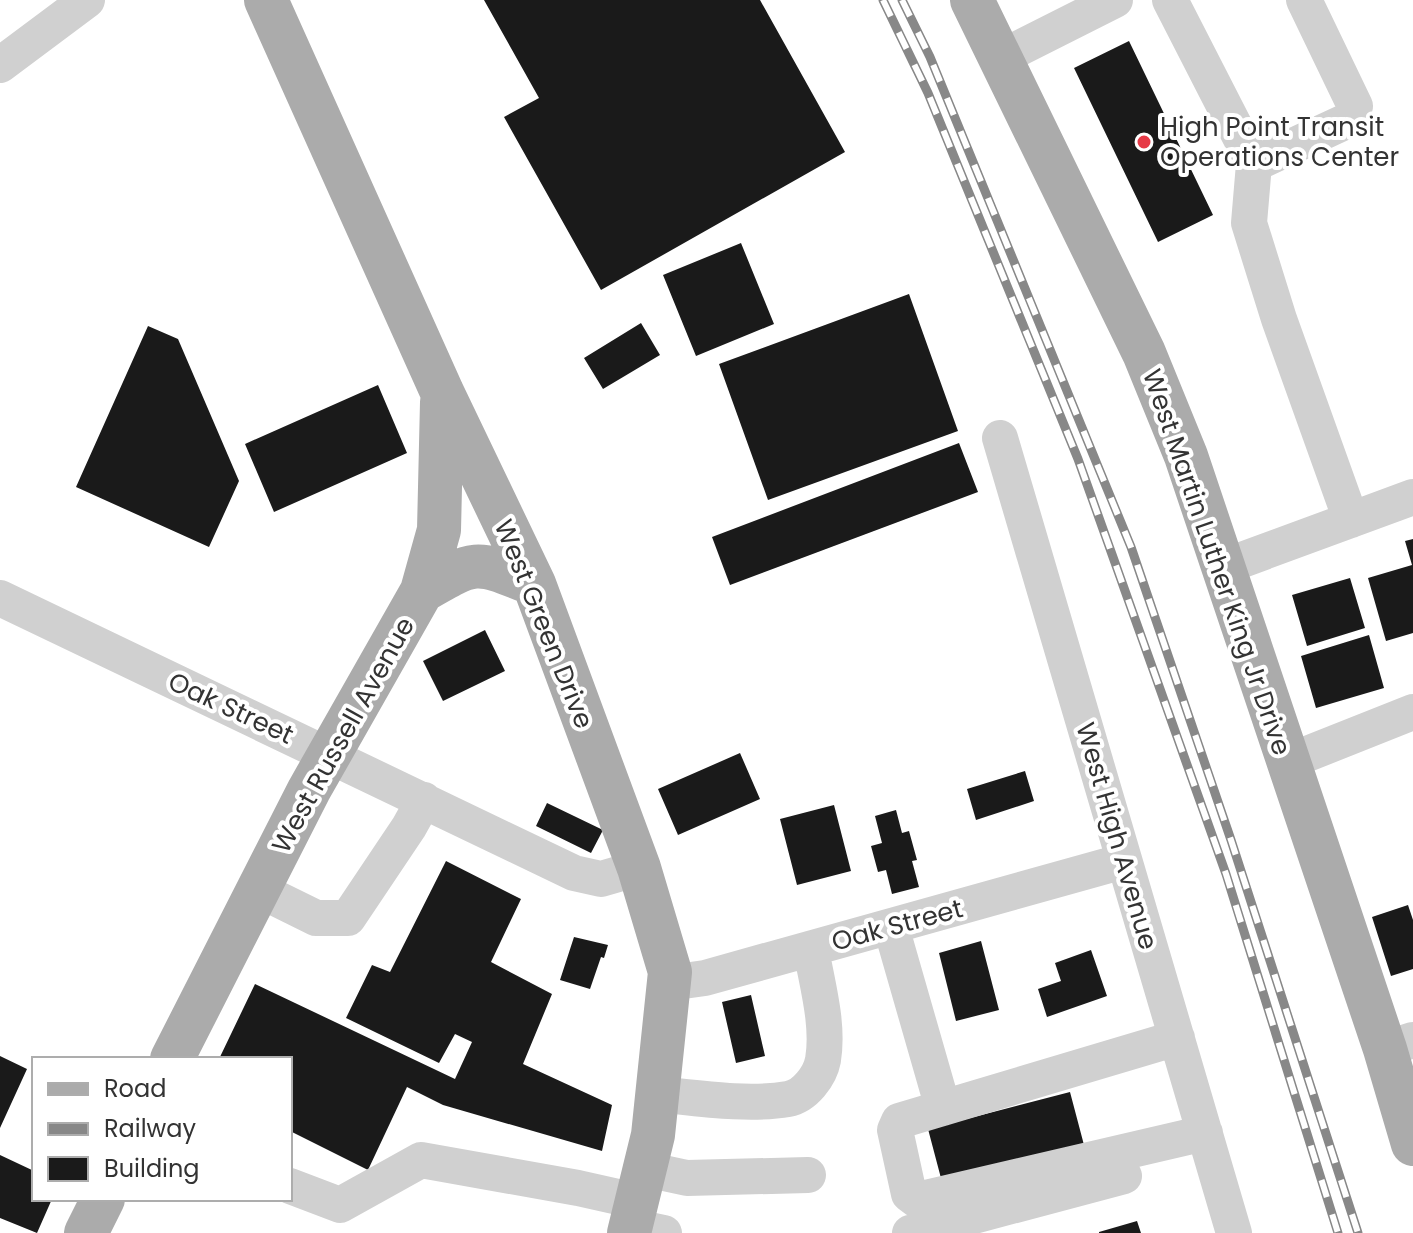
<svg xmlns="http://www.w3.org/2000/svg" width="1413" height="1233" font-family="Poppins,sans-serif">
	<rect width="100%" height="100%" fill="#fff"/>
	<path fill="#1a1a1a" d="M484,0h276l85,152 -244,138 -97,-173 35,-19z
		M1129,41l84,174 -55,27 -84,-174z
		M741,243l33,81 -78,32 -33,-81z
		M909,294l49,137 -190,69 -49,-136z
		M641,323l19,32 -57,34 -19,-31z
		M148,326l30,13 61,142 -30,66 -133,-60z
		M378,385l29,68 -133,59 -29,-68z
		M959,443l19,49 -248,93 -18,-48z
		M1413,539v94l-27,8 -18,-63 44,-13 -7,-24z
		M1350,578l15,50 -58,18 -15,-51z
		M485,630l20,41 -62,30 -20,-40z
		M1369,635l15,53 -68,20 -15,-52z
		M740,753l20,46 -82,36 -20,-46z
		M1025,771l9,30 -58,19 -9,-31z
		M547,803l56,27 -12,23 -55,-27z
		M834,805l17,66 -54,14 -17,-66z
		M896,810l6,23 7,-2 8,29 -5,1 7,26 -27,7 -6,-24 -8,2 -7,-26 11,-3 -7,-27z
		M446,861l75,38 -30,63 61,32 -29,70 89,41 -10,46 -159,-46 -36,-18 -39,83 -78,-39v-72h-71l36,-75 200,95 17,-37 -17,-8 -16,29 -93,-45 26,-53 18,7z
		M1408,905l5,15v49l-22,7 -19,-59z
		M574,937l34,8 -4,13 -3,-1 -11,32 -30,-9z
		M981,941l18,69 -43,11 -17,-68z
		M1091,950l16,46 -60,21 -9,-28 23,-8 -6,-18z
		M751,995l14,61 -29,7 -14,-61z
		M0,1056l27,13 -27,59z
		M1070,1092l14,53 -142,37 -14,-53z
		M0,1155l34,16v28h18l-15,34 -37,-15z
		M1137,1221l4,12h-42v-1z"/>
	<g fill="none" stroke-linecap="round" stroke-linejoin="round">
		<path stroke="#d0d0d0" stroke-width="36" d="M1170,0l84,164 -5,59 30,96 72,201
			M1000,58l115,-58
			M0,65l87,-65
			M1254,164l97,-45 4,-13 -51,-106
			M1000,438l234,795
			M1223,567l190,-70
			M0,598l574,275 27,6 38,-11
			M1287,762l126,-50
			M259,890l57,28h32l61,-91 15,-27
			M891,927l52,181
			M669,983l36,-5 419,-117
			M1177,1038l-278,83 -4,9 14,64 8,6 288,-67
			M1385,1049l28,-9
			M657,1094c40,4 91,12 131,5 17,-3 32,-23 35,-39 6,-36 -6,-76 -12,-111
			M645,1169l42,9 121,-3
			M290,1186l50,19 81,-45 157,28 58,13
			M631,1226l33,7
			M910,1233l214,-57"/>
		<path stroke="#ababab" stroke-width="44" d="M266,0l176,392 92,192 105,284 31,104 -17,163 -24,98
			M972,0l172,353 42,103 199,593 28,95
			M422,591c55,-32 53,-31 112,-7
			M172,1059l137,-269 113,-199 17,-61 3,-128
			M86,1233l17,-34"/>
		<g stroke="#888" stroke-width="9">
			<path id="rail" d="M883,0l45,93 150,366 148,415 112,359
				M902,0l28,57 201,490 100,293 127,393"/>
		</g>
		<use href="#rail" stroke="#fff" stroke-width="6" stroke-dasharray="18" stroke-linecap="butt"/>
	</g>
	<circle fill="#e63946" stroke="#fff" stroke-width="3" cx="1144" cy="142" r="8"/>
	<g text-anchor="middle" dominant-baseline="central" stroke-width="8" stroke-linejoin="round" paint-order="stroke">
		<g font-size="26" fill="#333" stroke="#fff" text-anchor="start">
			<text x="1160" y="127">High Point Transit<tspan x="1160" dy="30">Operations Center</tspan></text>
		</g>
		<g font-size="26" fill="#333" stroke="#fff">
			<text transform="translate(1217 562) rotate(71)">West Martin Luther King Jr Drive</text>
			<text transform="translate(544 624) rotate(68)">West Green Drive</text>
			<text transform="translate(231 708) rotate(25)">Oak Street</text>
			<text transform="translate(343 735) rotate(-61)">West Russell Avenue</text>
			<text transform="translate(1117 836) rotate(74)">West High Avenue</text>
			<text transform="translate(897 925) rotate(-15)">Oak Street</text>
		</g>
	</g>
	<rect x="32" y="1057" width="260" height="144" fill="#ffffff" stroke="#adadad" stroke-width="2"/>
	<rect x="48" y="1083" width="40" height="12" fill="#ababab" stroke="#adadad" stroke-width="2"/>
	<text x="104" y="1097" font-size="24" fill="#333333">Road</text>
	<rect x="48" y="1123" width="40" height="12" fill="#888888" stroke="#adadad" stroke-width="2"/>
	<text x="104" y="1137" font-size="24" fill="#333333">Railway</text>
	<rect x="48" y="1157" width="40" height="24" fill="#1a1a1a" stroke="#adadad" stroke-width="2"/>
	<text x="104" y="1177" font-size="24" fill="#333333">Building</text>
</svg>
